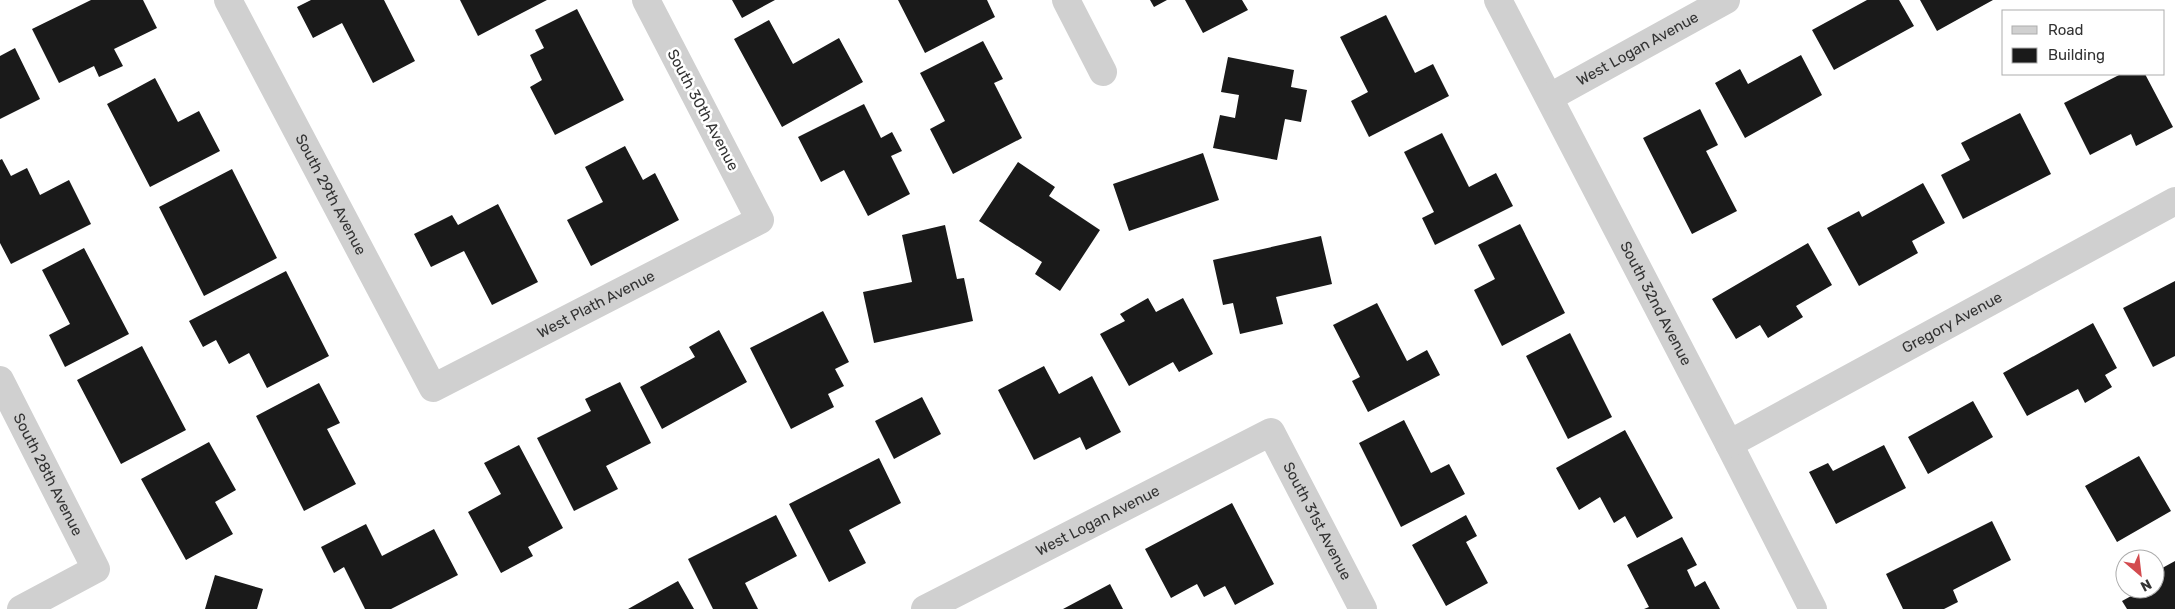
<svg xmlns="http://www.w3.org/2000/svg" width="2175" height="609" font-family="Rubik,sans-serif">
	<rect width="100%" height="100%" fill="#fff"/>
	<path fill="#1a1a1a" d="M91,0h52l14,28 -43,21 9,17 -24,11 -5,-11 -35,17 -27,-54z
		M311,0h73l31,61 -42,22 -31,-60 -29,15 -16,-31z
		M460,0h87l-69,36z
		M732,0h43l-33,18z
		M898,0h89l8,17 -70,36z
		M1150,0h17l-13,7z
		M1185,0h57l6,10 -45,23z
		M1867,0h32l15,26 -80,44 -22,-40z
		M1920,0h73l-56,31z
		M577,9l47,91 -69,35 -25,-48 12,-7 -12,-25 14,-7 -9,-18z
		M1386,15l29,58 18,-9 16,32 -80,41 -18,-36 17,-9 -28,-55z
		M769,20l24,44 46,-26 24,44 -81,45 -48,-88z
		M983,41l20,38 -9,4 28,55 -69,36 -23,-45 15,-8 -25,-48z
		M15,48l25,51 -40,20v-63z
		M1801,55l21,40 -77,43 -30,-55 25,-14 8,15z
		M1228,57l66,13 -3,17 16,3 -6,32 -16,-3 -8,41 -64,-12 7,-33 15,3 4,-23 -18,-3z
		M2121,74h24l28,53 -37,19 -5,-12 -41,21 -26,-52z
		M155,78l23,44 21,-11 21,40 -70,36 -43,-83z
		M864,104l17,34 11,-6 10,19 -11,5 19,38 -42,22 -24,-46 -23,12 -23,-45z
		M1700,109l18,36 -12,6 31,60 -45,23 -49,-96z
		M2020,113l31,61 -88,45 -22,-44 29,-15 -9,-17z
		M1442,133l27,54 27,-14 17,33 -78,39 -13,-27 12,-6 -30,-60z
		M625,146l18,34 12,-7 24,47 -88,46 -24,-46 36,-18 -18,-35z
		M1203,153l16,47 -90,31 -16,-47z
		M2,159l9,17 16,-8 13,27 29,-15 22,44 -80,40 -11,-21v-83z
		M1018,162l37,25 -6,9 51,34 -40,61 -25,-17 7,-12 -63,-41z
		M232,169l45,89 -73,38 -45,-89z
		M1923,183l22,40 -33,18 6,12 -59,33 -32,-58 32,-17 3,6z
		M498,204l40,78 -46,23 -28,-54 -33,16 -17,-33 38,-19 6,10z
		M1520,224l45,89 -63,33 -28,-56 21,-11 -17,-34z
		M945,225l12,54 7,-1 9,43 -99,22 -11,-51 49,-10 -10,-47z
		M1321,236l11,48 -56,13 7,27 -43,10 -7,-31 -10,2 -10,-45z
		M1808,243l24,42 -36,21 7,11 -35,21 -8,-13 -24,14 -24,-40z
		M84,248l45,86 -64,33 -16,-32 21,-11 -28,-54z
		M286,271l43,85 -62,32 -18,-35 -20,11 -13,-24 -13,7 -14,-26z
		M2175,281v75l-22,11 -30,-59z
		M1148,298l8,14 27,-14 30,56 -34,18 -6,-10 -44,24 -29,-52 25,-13 -5,-7z
		M1377,303l30,58 20,-11 13,25 -72,37 -16,-31 8,-4 -27,-52z
		M823,311l26,51 -14,7 9,17 -16,8 6,13 -43,22 -41,-81z
		M2093,323l24,45 -12,7 7,12 -27,16 -7,-14 -51,27 -24,-43z
		M719,330l28,52 -85,47 -22,-42 55,-30 -6,-10z
		M1570,333l42,84 -44,22 -42,-83z
		M142,346l44,84 -65,34 -44,-84z
		M1044,366l15,28 33,-18 29,56 -35,18 -6,-13 -46,23 -36,-70z
		M620,382l31,61 -45,23 12,23 -44,22 -37,-73 54,-27 -6,-12z
		M319,383l21,40 -13,6 29,55 -52,27 -48,-95z
		M922,397l19,37 -47,25 -19,-38z
		M1973,401l20,36 -65,37 -20,-37z
		M1404,420l27,53 18,-9 16,30 -64,33 -42,-84z
		M1625,430l48,88 -36,20 -12,-22 -11,7 -14,-26 -21,13 -23,-42z
		M209,442l27,48 -21,12 18,32 -47,26 -45,-81z
		M519,445l44,83 -35,19 5,9 -32,17 -33,-61 33,-18 -17,-31z
		M1884,445l22,43 -70,36 -27,-52 19,-9 5,8z
		M2139,456l32,55 -54,31 -32,-56z
		M879,458l22,45 -52,27 17,33 -37,19 -40,-78z
		M1232,503l42,81 -39,21 -10,-19 -21,11 -7,-13 -26,14 -26,-49z
		M776,515l21,41 -52,27 13,26h-45l-25,-50z
		M1466,515l11,21 -11,6 22,41 -42,23 -34,-61z
		M1992,521l19,39 -58,30 5,12 -14,7h-41l-17,-35z
		M366,524l16,32 52,-27 24,46 -67,34h-26l-21,-42 -10,6 -13,-26z
		M1682,537l15,28 -10,5 8,17 10,-6 15,28h-76l5,-2 -22,-42z
		M2175,561v48h-48l-5,-8 22,-12h11v-17z
		M215,575l48,14 -6,20h-52z
		M678,581l16,28h-66z
		M1110,584l13,25h-60z"/>
	<g fill="none" stroke-linecap="round" stroke-linejoin="round">
		<g stroke="#d0d0d0" stroke-width="28">
			<path id="s1" d="M228,0l205,388 327,-168 -114,-220"/>
			<path d="M1066,0l37,72"/>
			<path id="s2" d="M1498,0l231,444 84,165"/>
			<path id="s3" d="M1550,97l176,-97"/>
			<path id="s4" d="M0,380l96,189 -75,40"/>
			<path id="s5" d="M1729,444l446,-243"/>
			<path id="s6" d="M925,609l346,-177 92,177"/>
		</g>
	</g>
	<g text-anchor="middle" dominant-baseline="central" stroke-width="5" stroke-linejoin="round" paint-order="stroke">
		<g font-size="15" fill="#333" stroke="#fff">
			<text stroke="none"><textPath href="#s3" startOffset="100">West Logan Avenue</textPath></text>
			<text transform="translate(703 110) rotate(62)">South 30th Avenue</text>
			<text stroke="none"><textPath href="#s1" startOffset="220">South 29th Avenue</textPath></text>
			<text stroke="none"><textPath href="#s1" startOffset="622">West Plath Avenue</textPath></text>
			<text stroke="none"><textPath href="#s2" startOffset="342">South 32nd Avenue</textPath></text>
			<text stroke="none"><textPath href="#s5" startOffset="254">Gregory Avenue</textPath></text>
			<text stroke="none"><textPath href="#s4" startOffset="106">South 28th Avenue</textPath></text>
			<text stroke="none"><textPath href="#s6" startOffset="194">West Logan Avenue</textPath></text>
			<text stroke="none"><textPath href="#s6" startOffset="489">South 31st Avenue</textPath></text>
		</g>
	</g>
	<rect x="2002" y="10" width="162" height="65" fill="#ffffff" stroke="#adadad"/>
	<rect x="2012" y="26" width="25" height="8" fill="#d0d0d0" stroke="#adadad"/>
	<text x="2048" y="35" font-size="15" fill="#333333">Road</text>
	<rect x="2012" y="48" width="25" height="15" fill="#1a1a1a" stroke="#adadad"/>
	<text x="2048" y="60" font-size="15" fill="#333333">Building</text>
	<g transform="translate(2140 574) rotate(152)"><circle r="24" fill="#ffffff" stroke="#adadad"/>
	<path d="M0-4L9 19L0 12L-9 19Z" fill="#d34b4f"/>
	<text y="-8" font-size="14" font-weight="bold" text-anchor="middle" fill="#333333">N</text>
	</g>
</svg>
